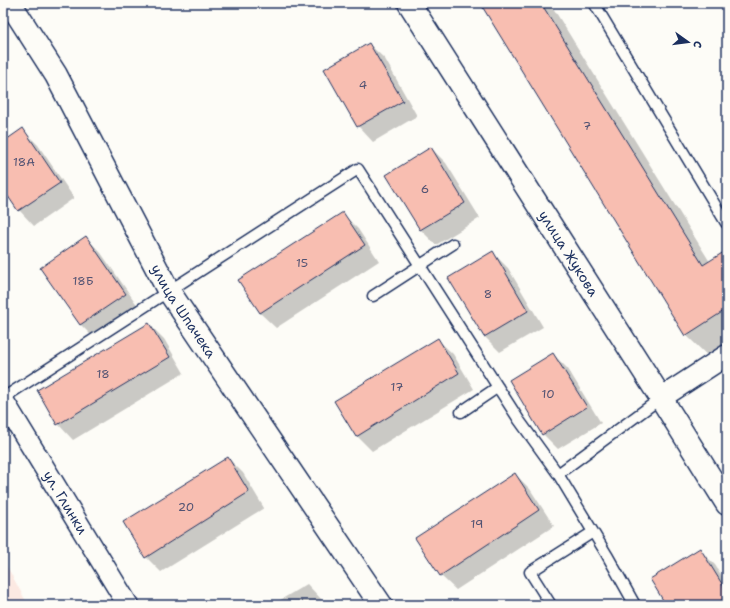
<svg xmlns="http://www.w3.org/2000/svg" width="730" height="608" font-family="'Shantell Sans',sans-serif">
	<rect width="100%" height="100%" fill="#fdfcf7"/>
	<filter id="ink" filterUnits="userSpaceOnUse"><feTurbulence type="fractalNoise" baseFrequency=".025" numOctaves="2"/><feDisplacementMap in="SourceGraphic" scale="8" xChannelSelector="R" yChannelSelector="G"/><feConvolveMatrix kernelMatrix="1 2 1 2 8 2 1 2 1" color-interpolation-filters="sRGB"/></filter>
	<g filter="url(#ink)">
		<path fill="#fce9e2" d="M3,559l25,46h-25z"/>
		<path fill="#0003" d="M481,3h69l160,259 17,-11v98l-16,10 -25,-24z
			M369,44l16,15 32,57 -44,26 -15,-16 -33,-57z
			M23,130l15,15 36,53 -40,28 -15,-16 -16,-22v-45z
			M431,148l15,15 34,55 -44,27 -15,-15 -34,-55z
			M343,214l15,15 21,32 -103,67 -16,-15 -20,-32z
			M86,237l15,16 39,56 -44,31 -15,-15 -40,-57z
			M493,253l15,15 35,59 -43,25 -15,-15 -35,-59z
			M149,324l15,15 20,34 -111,67 -15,-16z
			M437,339l16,15 21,35 -102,62 -15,-15z
			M553,354l15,15 33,54 -43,26 -15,-15z
			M228,458l15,15 21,35 -103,64 -15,-15z
			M515,474l15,15 24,37 -98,64 -16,-15z
			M700,550l15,15 12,19v21h-60z
			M307,584l15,16 3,5h-53z"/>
		<path fill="#f8beb1" stroke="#1b2f5e" d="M480,3h61l162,262 24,-15v59l-42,27z
			M369,43l34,58 -46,26 -33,-58z
			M23,128l37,55 -42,28 -15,-22v-47z
			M431,147l34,56 -45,27 -34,-55z
			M343,212l22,33 -105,68 -22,-33z
			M86,236l40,58 -46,31 -40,-57z
			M493,251l35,60 -44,26 -36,-59z
			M149,323l21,34 -113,68 -20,-35z
			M438,338l21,35 -103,64 -22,-36z
			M553,353l34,54 -45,28 -33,-55z
			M228,457l21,35 -104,66 -22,-36z
			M515,473l24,37 -99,66 -25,-38z
			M700,548l27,44v7l-9,6h-52l-16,-26z"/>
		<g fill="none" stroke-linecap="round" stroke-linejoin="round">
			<g stroke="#1b2f5e" stroke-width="13">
				<path id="lane" d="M594,3l132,220 1,-1
					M373,296l80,-52
					M3,398l355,-229 161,251 39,54 103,-76
					M461,412l37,-25
					M558,474l49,81 28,50
					M551,605l-21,-33 63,-40"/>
			</g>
			<g stroke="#1b2f5e" stroke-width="23">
				<g id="street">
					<path d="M661,398l66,-43"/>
					<path id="s1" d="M3,400l125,205"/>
				</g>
			</g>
			<g stroke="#1b2f5e" stroke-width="25">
				<g id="secondary">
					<path id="s2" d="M10,3l46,72 112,215 213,315"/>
					<path id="s3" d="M409,3l252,395 66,106"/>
				</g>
			</g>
			<use href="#lane" stroke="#fdfcf7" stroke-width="10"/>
			<use href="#street" stroke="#fdfcf7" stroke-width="20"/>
			<use href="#secondary" stroke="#fdfcf7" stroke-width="22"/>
		</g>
	</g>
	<g text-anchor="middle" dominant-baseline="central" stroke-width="3" stroke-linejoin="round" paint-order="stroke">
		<g font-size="12" fill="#525373">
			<text x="363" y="85">4</text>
			<text x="587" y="126">7</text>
			<text x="24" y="162">18А</text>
			<text x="425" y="189">6</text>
			<text x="302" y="263">15</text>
			<text x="83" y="281">18Б</text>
			<text x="488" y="294">8</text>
			<text x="103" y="374">18</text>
			<text x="397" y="387">17</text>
			<text x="548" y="394">10</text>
			<text x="186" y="507">20</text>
			<text x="477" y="524">19</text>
		</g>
		<g font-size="14" fill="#1b2f5e" stroke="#fdfcf7">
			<text stroke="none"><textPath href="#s3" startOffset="297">улица Жукова</textPath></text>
			<text stroke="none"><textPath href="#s2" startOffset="354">улица Шпачека</textPath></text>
			<text stroke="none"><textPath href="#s1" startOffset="120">ул. Глинки</textPath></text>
		</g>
	</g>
	<rect width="730" height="608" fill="none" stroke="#fdfcf7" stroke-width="16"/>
	<rect x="8" y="8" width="714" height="592" fill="none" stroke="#1b2f5e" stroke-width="1.5" filter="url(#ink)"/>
	<g transform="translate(688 42) rotate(104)" stroke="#fdfcf7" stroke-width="3" paint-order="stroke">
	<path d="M0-3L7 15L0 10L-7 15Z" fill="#1b2f5e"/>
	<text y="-6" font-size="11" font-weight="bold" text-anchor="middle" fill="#1b2f5e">С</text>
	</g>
</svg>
